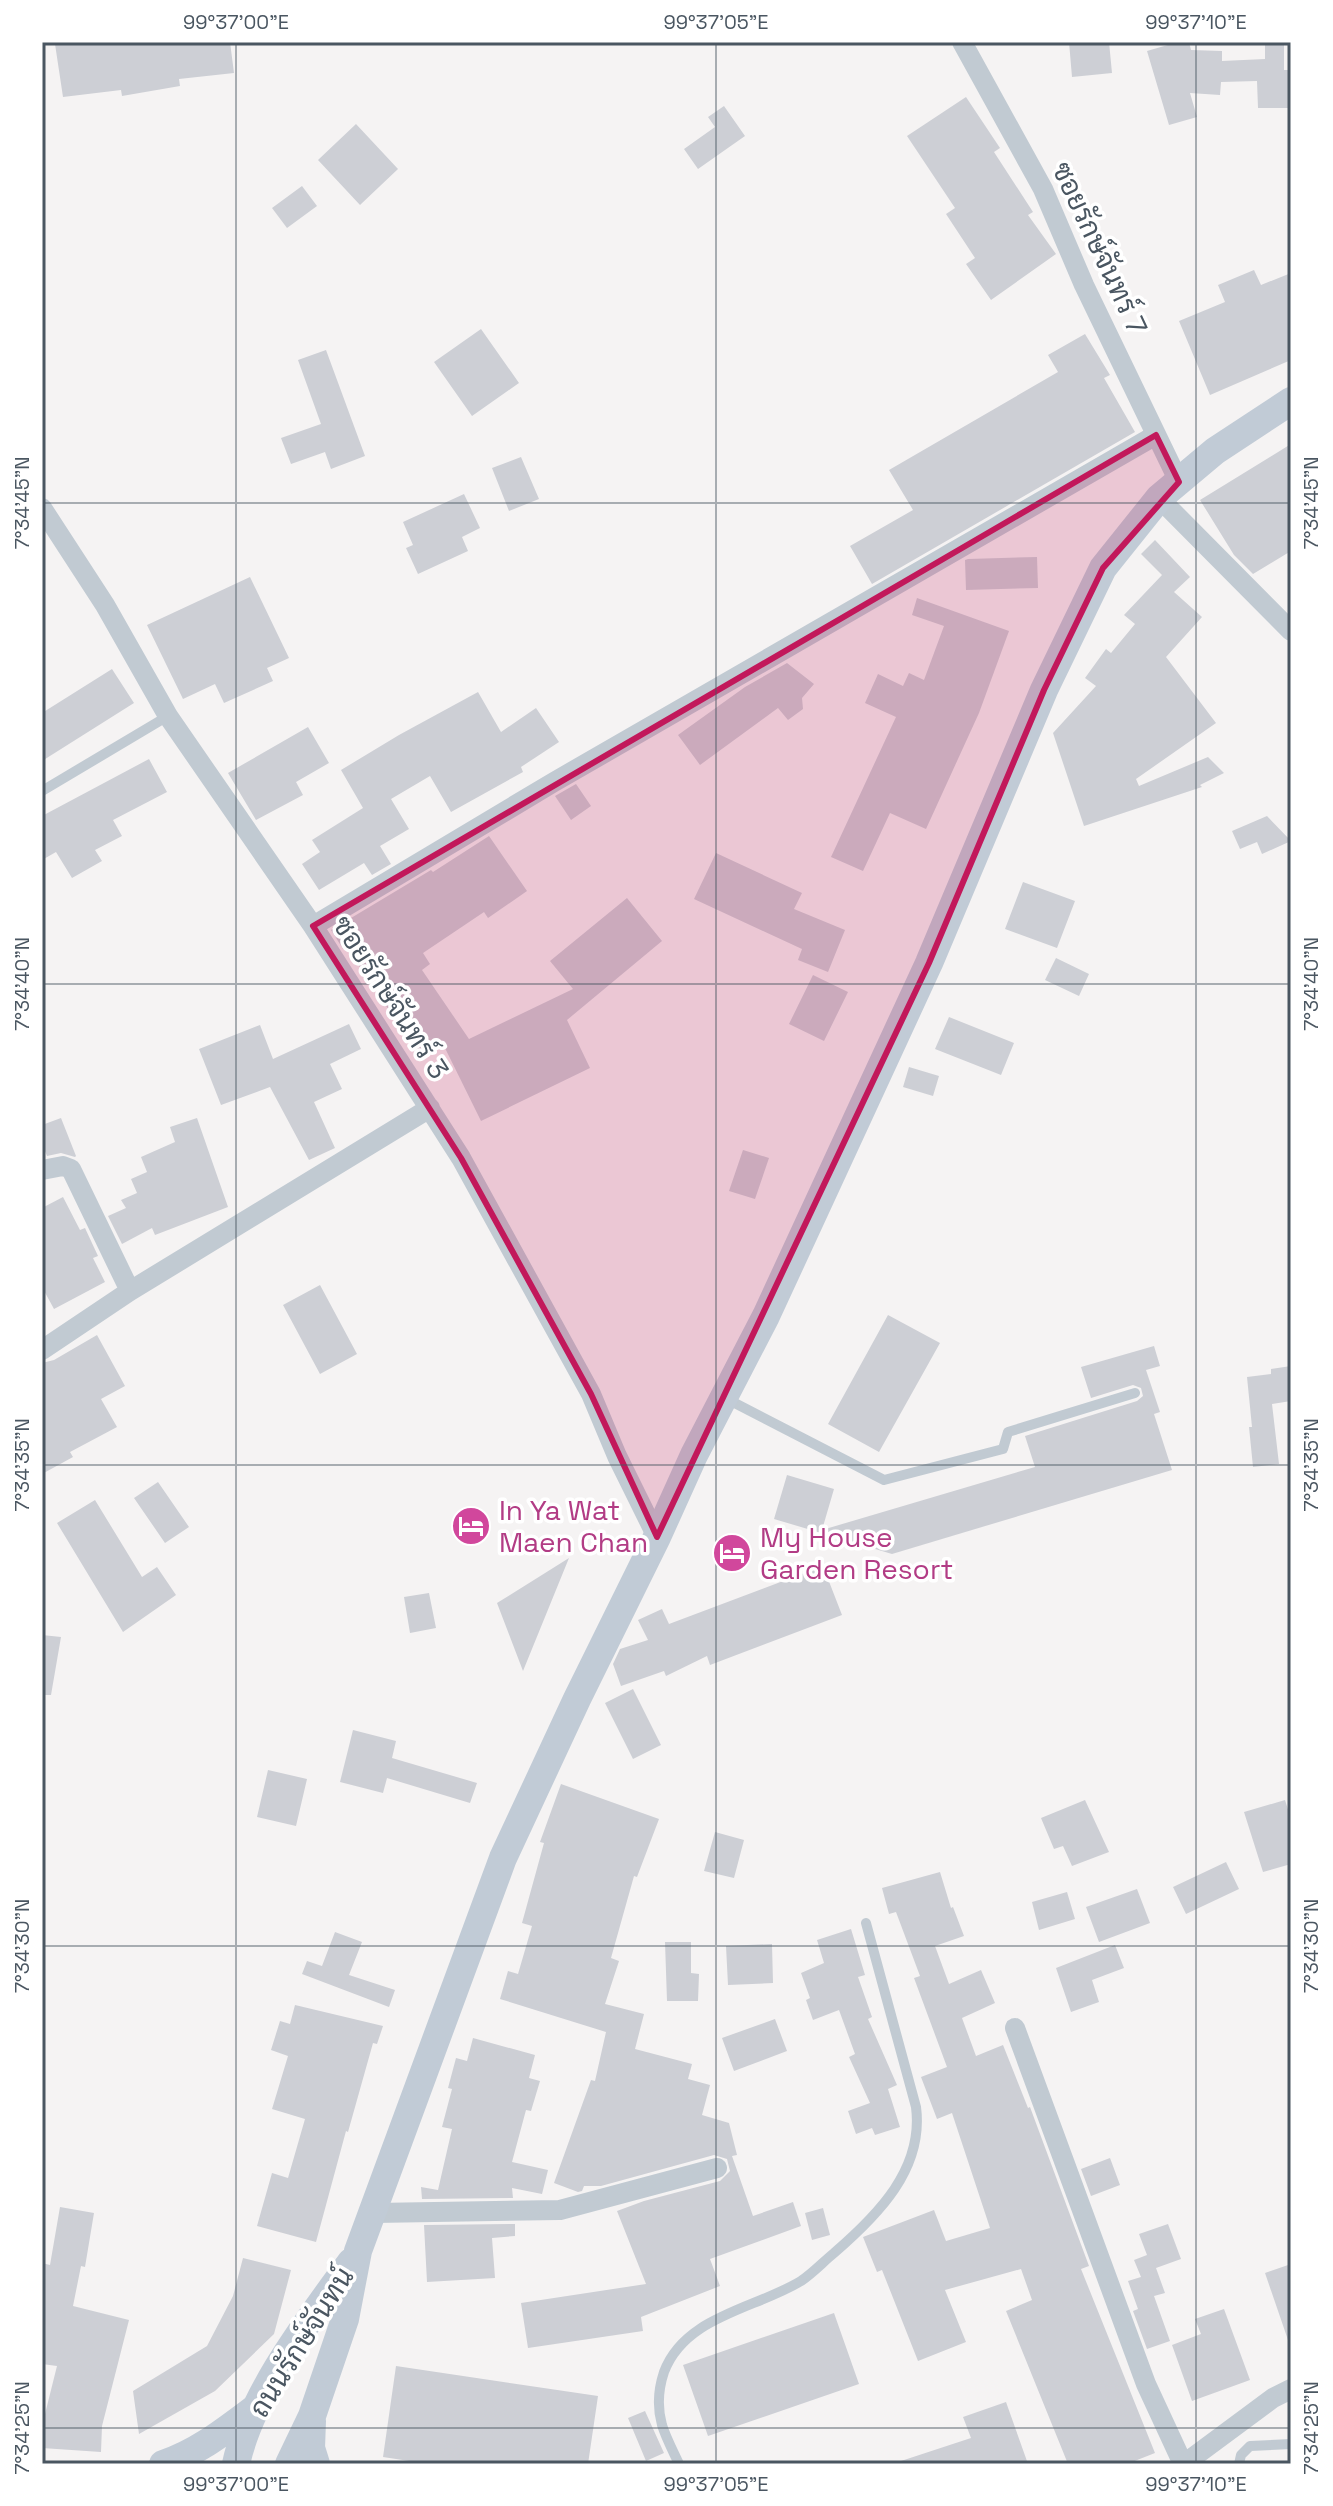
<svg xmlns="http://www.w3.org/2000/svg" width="1333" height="2506" font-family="'Space Grotesk',Sarabun,sans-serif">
	<rect width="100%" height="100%" fill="#f5f3f3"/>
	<path fill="#cdcfd5" d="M67,42h163l4,31 -55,6 1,7 -58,10 -1,-6 -58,7 -8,-53z
		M1069,42h40l3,31 -40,4z
		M1178,42h11l2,8 31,1v10l43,-2v-17h19v28h7v38h-33l-1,-27 -36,1 -1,13 -30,-2 7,24 -28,8 -22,-74z
		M966,97l34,51 -6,4 39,60 -5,3 28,39 -65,46 -25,-36 9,-6 -29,-44 9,-6 -48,-72z
		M724,106l21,30 -47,33 -14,-20 31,-22 -7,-10z
		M356,124l42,45 -38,36 -42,-45z
		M302,186l15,20 -30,22 -15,-20z
		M1254,270l7,15 30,-12v87l-81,35 -31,-74 46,-19 -7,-17z
		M481,329l38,54 -47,33 -38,-54z
		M1085,334l25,41 -6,3 31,54 -263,152 -22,-38 63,-36 -24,-40 169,-98 -10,-17z
		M326,350l39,106 -34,13 -6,-17 -34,12 -10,-26 40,-14 -23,-64z
		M1291,444v107l-38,23 -19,-19 -34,-55z
		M521,457l18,42 -30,12 -17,-43z
		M464,494l16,34 -18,9 6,14 -50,23 -12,-26 7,-3 -10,-23z
		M1155,540l35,37 -16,15 28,25 -36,40 50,66 -80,56 3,7 69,-29 16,16 -24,12 2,2 -118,39 -31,-93 43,-47 -11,-8 21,-29 5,4 24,-29 -11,-9 38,-40 -21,-21z
		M1037,557l1,31 -72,2 -1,-30 3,-1z
		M250,577l39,81 -22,10 6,13 -49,22 -9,-19 -32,15 -36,-74z
		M917,598l92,33 -30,82 -53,116 -36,-16 -27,58 -32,-14 65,-140 -31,-14 13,-29 25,12 6,-13 15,7 20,-54 -32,-11z
		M787,663l27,21 -12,14 1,11 -15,11 -10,-12 -78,57 -22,-30 67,-48z
		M112,669l22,34 -92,58v-48z
		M478,692l23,40 35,-24 23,34 -38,25 2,5 -72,40 -21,-36 -39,23 18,30 -29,17 11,18 -19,11 -8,-12 -45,27 -17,-26 18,-12 -8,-12 51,-32 -22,-38 58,-35z
		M308,727l21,36 -33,19 7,13 -47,25 -28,-47z
		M149,759l18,33 -54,28 9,16 -27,14 7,11 -30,17 -16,-26 -14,8v-44z
		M576,784l15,22 -20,14 -16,-24z
		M1267,816l24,25 -29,13 -5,-12 -17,7 -8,-18z
		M489,836l38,55 -39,27 -4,-6 -61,41 7,11 -8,6 47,69 104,-50 -23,-28 77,-63 35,43 -95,79 23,48 -109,53 -39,-79 -21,15 -75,-110 -3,2 -12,-19 100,-60 2,2z
		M716,853l86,40 -8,16 51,21 -17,42 -30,-12 4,-11 -108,-50z
		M1023,882l52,19 -18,47 -52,-19z
		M1056,958l33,16 -10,22 -34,-16z
		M813,975l35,17 -24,49 -35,-17z
		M949,1017l65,26 -13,32 -66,-26z
		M349,1024l12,25 -31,15 12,25 -28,13 21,46 -26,12 -39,-73 -49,18 -22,-56 61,-24 13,34z
		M909,1067l30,9 -6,20 -30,-9z
		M61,1118l15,38 -1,1 -14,-4 -14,3 -5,-12v-19z
		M197,1118l31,89 -73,28 -3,-7 -30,16 -14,-28 18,-8 -5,-8 16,-7 -6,-14 16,-7 -6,-15 34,-15 -5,-15z
		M743,1150l26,8 -14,41 -26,-8z
		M63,1197l17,33 5,-2 13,28 -5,2 12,24 -51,27 -12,-22v-79z
		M320,1285l37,69 -37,20 -37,-69z
		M888,1315l52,28 -61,109 -51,-28z
		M97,1335l28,51 -24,13 16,28 -47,25 3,5 -31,17v-111l12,-3z
		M1154,1346l6,20 -14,4 14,42 -6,2 18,56 -280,84 -118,-35 13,-44 47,14 -12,41 213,-63 -10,-31 112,-35 6,-5 -2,-8 -8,-3 -42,13 -10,-31z
		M1291,1366v35l-19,3 7,60 -26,3 -4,-40h3l-5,-50 24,-3v-5z
		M158,1482l31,45 -24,16 -31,-45z
		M95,1500l47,77 15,-10 19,28 -53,37 -66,-109z
		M569,1558l-46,113 -26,-68z
		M823,1566l19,49 -132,50 -3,-9 -41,20 -2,-5 -43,15 -8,-22 7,-15 28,-9 -10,-20 24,-11 7,15z
		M429,1593l7,35 -26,5 -6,-36z
		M42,1635l19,2 -10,58h-9z
		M633,1689l28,56 -28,14 -28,-56z
		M353,1730l43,11 -4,17 85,25 -7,20 -83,-25 -4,15 -43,-11z
		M268,1770l39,9 -11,47 -39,-9z
		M561,1784l98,35 -22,58 -3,-1 -23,82 8,3 -14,43 39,10 -9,35 57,15 -4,15 22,6 -8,30 27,8 8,32 -5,1 21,60 40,-14 8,24 -91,33 10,27 -79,31 2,14 -115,17 -7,-45 125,-19 -29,-73 27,-10 76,-20 10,-10 -3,-12 -13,-4 -113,31h-17l-2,5 -4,1 -24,-9 37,-103 4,1 11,-49 -106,-33 8,-28 10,3 14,-48 -10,-3 22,-80 -4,-1z
		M1085,1800l24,52 -37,14 -9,-20 -9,3 -13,-31z
		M1285,1800l6,19v45l-28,8 -19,-60z
		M715,1832l29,8 -10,38 -30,-7z
		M1226,1862l13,27 -53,25 -13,-27z
		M940,1872l11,36 2,-1 11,29 -29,10 14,38 32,-14 14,33 -33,15 14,38 27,-11 25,63 2,-1 59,159 -8,3 74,184 -28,11h-59l-62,-153 26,-11 -11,-31 -76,21 21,52 -48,19 -36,-91 -5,2 -14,-35 71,-27 12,31 44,-13 -38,-115 -15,6 -16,-42 26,-10 -33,-89 6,-2 -24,-64 -7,2 -7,-26z
		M1137,1889l13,34 -51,19 -13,-35z
		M1067,1892l8,27 -36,11 -7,-28z
		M851,1929l14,46 -7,2 14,40 -4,2 29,66 -9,4 12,38 -25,8 -3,-7 -16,6 -8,-23 22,-8 -21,-46 6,-3 -16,-44 -26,10 -7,-20 4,-2 -9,-25 23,-10 -7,-23z
		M335,1932l27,10 -13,33 46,15 -6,17 -87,-33 5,-13 15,5z
		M665,1942h26v31l8,1 -1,27h-31z
		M772,1944l1,39 -45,2 -2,-39z
		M1115,1945l9,23 -32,12 7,22 -28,10 -15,-44z
		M295,2005l88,21 -6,18 -4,-1 -25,89 -2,-1 -30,111 -59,-16 15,-53 16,5 17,-59 -33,-10 16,-53 -17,-6 9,-29 10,3z
		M775,2019l12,32 -53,20 -12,-33z
		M473,2038l62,17 -6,23 11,3 -9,30 -5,-1 -14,52 36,8 -6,24 -30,-6 1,10 -91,1 -1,-12 17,3 14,-61 -10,-2 10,-38 -4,-1 8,-30 11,3z
		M1110,2158l10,27 -29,11 -10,-27z
		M60,2207l34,6 -9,54 -4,-1 -8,40 56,14 -27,106 -1,26 -59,-4 1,-26 14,-56 -15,-2v-101l8,2z
		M823,2208l7,27 -18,5 -7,-27z
		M515,2224v12l-23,2 3,40 -68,4 -3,-57z
		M1168,2224l13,35 -25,9 9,25 -11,3 16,45 -23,8 -14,-38 5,-2 -10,-28 13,-4 -7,-17 13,-5 -8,-21z
		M243,2258l48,12 -17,64 -59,57 -76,43 -6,-43 74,-45 26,-50z
		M1291,2264v76h-3l-23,-67z
		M1224,2309l26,71 -58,21 -20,-56 29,-11 -6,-15z
		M834,2313l25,71 -151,52 -25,-71z
		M396,2366l202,30 -10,68h-159l-46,-7z
		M1006,2402l22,62h-127v-3l70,-23 -8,-21z
		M645,2411l19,42 -18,8 -18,-43z"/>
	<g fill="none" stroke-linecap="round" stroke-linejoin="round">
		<path stroke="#c1cad2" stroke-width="10" d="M42,791l126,-75
			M725,1398l159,82 119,-31 5,-17 127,-39
			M679,2464c-6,-13 -13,-26 -17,-39 -5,-18 -4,-35 2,-53 21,-56 91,-63 137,-91 12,-8 22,-19 33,-28 44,-38 90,-84 82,-146l-50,-184
			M1239,2464l2,-9 9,-9 41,-2"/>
		<path stroke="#c1cad2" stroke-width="20" d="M962,42l81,147 41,96 95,197
			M1159,498l132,133
			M42,508l63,97 63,111 145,210 148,232 130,236 26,62 40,81
			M313,926l241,-144 602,-347
			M42,1170l21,-4 8,3 59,122
			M42,1350l88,-59 300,-183
			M1015,2028l131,356 37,80
			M374,2213l186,-3 157,-42
			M1184,2464l89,-66 18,-9"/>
		<path stroke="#c1cbd6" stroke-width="28" d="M312,2421l-1,27 5,16
			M163,2464c34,-11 63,-34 91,-55
			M236,2464c15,-70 73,-144 115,-202
			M289,2464l23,-48 33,-97 13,-68 145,-393 74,-159 80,-162 37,-82 72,-139 163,-353 115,-273 59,-122 56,-70 56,-47 76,-50"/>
	</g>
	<path fill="#c2185b" fill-opacity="0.2" stroke="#c2185b" stroke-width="6" stroke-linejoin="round" d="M1156,435l23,47 -76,86 -59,122 -115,273 -272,574 -66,-143 -130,-236 -148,-232z"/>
	<path fill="none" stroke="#4a5661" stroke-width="2" stroke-opacity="0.45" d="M236,42v2422M716,42v2422M1196,42v2422M42,503h1249M42,984h1249M42,1465h1249M42,1946h1249M42,2428h1249"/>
	<defs>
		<g id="hotel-disc" transform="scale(2)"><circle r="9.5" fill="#d1479c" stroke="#fff"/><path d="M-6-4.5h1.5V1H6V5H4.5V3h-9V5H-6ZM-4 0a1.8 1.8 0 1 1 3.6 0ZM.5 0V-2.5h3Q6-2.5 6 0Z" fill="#fff"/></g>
	</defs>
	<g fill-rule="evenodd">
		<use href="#hotel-disc" x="471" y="1526"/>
		<use href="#hotel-disc" x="732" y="1553"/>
	</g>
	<g text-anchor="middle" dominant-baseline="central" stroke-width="7" stroke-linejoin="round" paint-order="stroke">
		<g font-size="28" fill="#4a5661" stroke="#fff">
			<text transform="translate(1100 248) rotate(65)">ซอยรักษ์จันทร์ 7</text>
			<text transform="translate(391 997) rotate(57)">ซอยรักษ์จันทร์ 3</text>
			<text transform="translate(301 2342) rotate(-58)">ถนนรักษ์จันทน์</text>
		</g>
		<g font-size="28" fill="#b23c85" stroke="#fff" text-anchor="start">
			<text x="499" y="1510">In Ya Wat<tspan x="499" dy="32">Maen Chan</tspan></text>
			<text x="760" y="1537">My House<tspan x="760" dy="32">Garden Resort</tspan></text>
		</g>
	</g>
	<rect width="1333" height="2506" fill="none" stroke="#ffffff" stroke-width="88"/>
	<rect x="44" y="44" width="1245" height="2418" fill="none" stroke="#4a5661" stroke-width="3"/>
	<g font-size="20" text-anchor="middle" fill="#4a5661">
		<text x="236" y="29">99°37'00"E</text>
		<text x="716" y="29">99°37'05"E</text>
		<text x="1196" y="29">99°37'10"E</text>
		<text transform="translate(22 503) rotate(-90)" y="7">7°34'45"N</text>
		<text transform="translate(1311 503) rotate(-90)" y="7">7°34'45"N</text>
		<text transform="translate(22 984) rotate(-90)" y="7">7°34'40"N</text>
		<text transform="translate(1311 984) rotate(-90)" y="7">7°34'40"N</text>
		<text transform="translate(22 1465) rotate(-90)" y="7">7°34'35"N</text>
		<text transform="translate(1311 1465) rotate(-90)" y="7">7°34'35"N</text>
		<text transform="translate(22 1946) rotate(-90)" y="7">7°34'30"N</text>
		<text transform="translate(1311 1946) rotate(-90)" y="7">7°34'30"N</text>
		<text transform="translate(22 2428) rotate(-90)" y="7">7°34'25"N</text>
		<text transform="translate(1311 2428) rotate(-90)" y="7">7°34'25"N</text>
		<text x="236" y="2491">99°37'00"E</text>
		<text x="716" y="2491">99°37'05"E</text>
		<text x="1196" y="2491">99°37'10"E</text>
	</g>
</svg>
